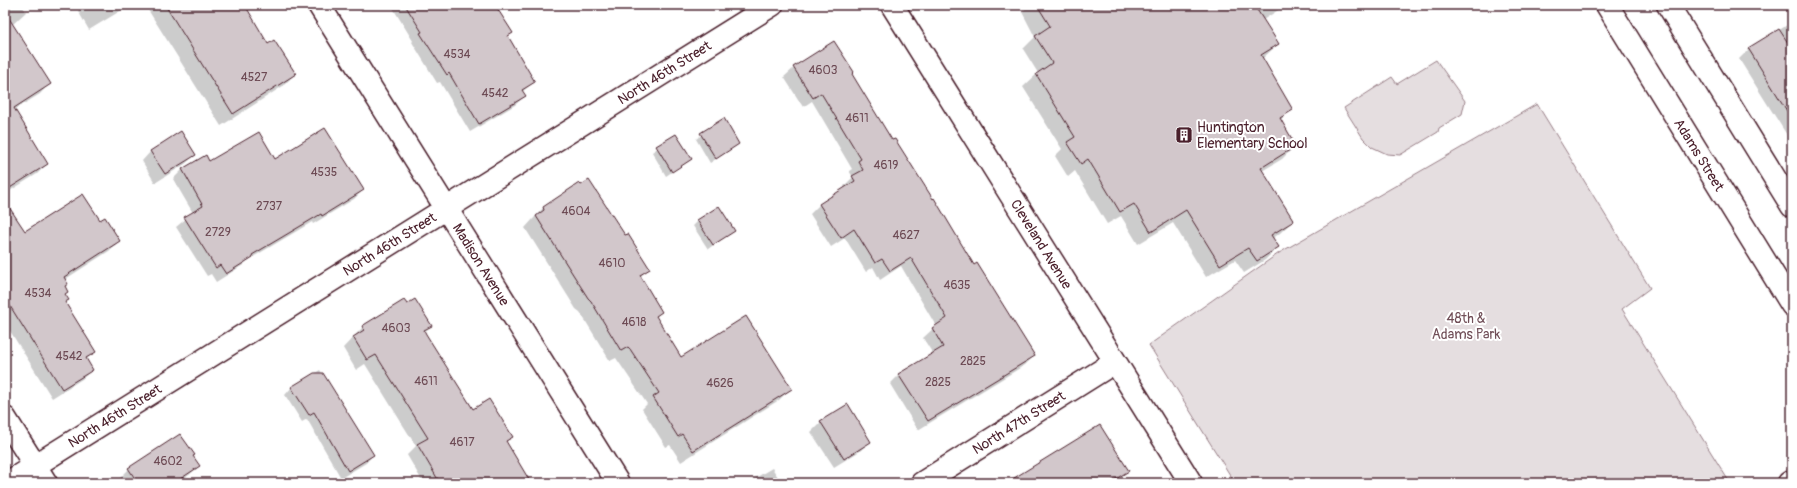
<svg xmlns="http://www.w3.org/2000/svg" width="1797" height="488" font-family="Pangolin,sans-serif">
	<rect width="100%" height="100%" fill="#fff"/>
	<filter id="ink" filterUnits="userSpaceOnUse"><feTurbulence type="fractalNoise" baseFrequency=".025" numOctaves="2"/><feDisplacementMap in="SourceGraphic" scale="8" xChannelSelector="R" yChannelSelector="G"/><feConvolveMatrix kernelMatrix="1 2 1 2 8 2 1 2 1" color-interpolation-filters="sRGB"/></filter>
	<g filter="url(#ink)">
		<path fill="#e5dee0" stroke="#987e86" d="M1436,60l29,41 -3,13 -23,14 -1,4 -38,23 -13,-1 -15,-7 -9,-9 -19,-30 48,-31 5,7z
			M1537,104l113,184 -28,21 108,174h-495l-86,-138 130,-92z"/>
		<path fill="#0003" d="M5,5h17l4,7 -14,13 37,59 -9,10 -26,16 33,54 -10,10 -32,20z
			M83,5h47l-41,25 -11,-19z
			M145,5h98l25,40 27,29 -12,12 -62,40z
			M391,5h103l17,28 -3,4 26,45 -12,10 3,4 -10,9 -45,27 -30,-50 -3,1 -25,-41 1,-1z
			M1029,5h257l-23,15 15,24 -16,15 29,50 -11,12 15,25 -13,13 -20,12 31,50 -13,12 -8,6 6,8 -13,13 -21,13 -9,-13 -29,17 -33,-54 -35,21 -17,-28 -14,8 -32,-53 -7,6 -13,-21 7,-7 -39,-62 15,-14 -15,-24 12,-12 -13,-25z
			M1792,22v121l-53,-84 10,-10z
			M834,42l17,32 41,68 142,214 -9,9 -107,65 -28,-46 9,-9 34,-21 -10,-16 13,-12 -35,-60 -21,14 -7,-13 -7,5 -21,-34 -14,9 -21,-33 9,-9 26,-16 -1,-3 9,-9 -4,-6 3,-2 -40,-68 -9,6 -19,-30 10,-9z
			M723,120l15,24 -28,19 -14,-24z
			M676,135l15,24 -25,17 -14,-24z
			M151,151l44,4 -10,9 -30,19 -13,-22z
			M206,157l3,5 66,-2 88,30 -9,9 -41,25 -1,-2 -64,38 -5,5 -27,17 -5,-8 -4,2 -31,-49 17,-14 -20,-34 9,-9z
			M579,185l46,52 23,32 -8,8 21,35 -5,5 25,41 109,31 -11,11 -98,62 -11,-17 -4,2 -24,-38 5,-5 -29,-43 -2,-3 -6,3 -30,-49 -4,-3 -51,-81 18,-20z
			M5,203l20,30 74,-12 20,20 -10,10 -45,29 1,22 29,50 -8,8 6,10 -10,9 -30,19 -47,-75z
			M698,221l35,10 -25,18 -15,-23z
			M431,326l-7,6 49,79 39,26 -7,6 25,40h-112l3,-4 -14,-24 9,-9 -51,-82 -9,6 -13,-22 20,-21z
			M320,370l53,85 -7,8 -25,15 -34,-59 -5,3 -17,-27 7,-8z
			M821,422l48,20 -9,9 -26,16 -23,-35z
			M192,456l7,10 -10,9 -12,8h-54l-3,-5 9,-9z
			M772,468l10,15h-35z
			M1127,471l-12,12h-102z"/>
		<path fill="#d2c7cb" stroke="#4a1f2b" d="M165,5h80l23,39 6,-4 22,34 -63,40z
			M405,5h90l18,28 -5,3 27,46 -13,8 4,6 -47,28 -30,-51 -2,2 -27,-42 2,-1z
			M1037,5h217l25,39 -18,11 32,55 -13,8 16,28 -35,22 33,53 -23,14 8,12 -22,14 -9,-13 -28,17 -34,-55 -35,22 -17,-28 -14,8 -32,-53 -7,5 -14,-22 8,-5 -39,-63 16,-11 -17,-27 15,-10z
			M5,12l46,72 -37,24 34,56 -43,27z
			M1779,29l13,20v70l-44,-71z
			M834,41l20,31 -2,2 40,66 3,-1 38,60 1,-1 40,67 3,-2 58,93 -107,65 -30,-47 45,-27 -11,-19 15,-10 -36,-60 -21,13 -8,-12 -7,4 -21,-34 -13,9 -22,-34 36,-23 -3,-5 11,-6 -5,-9 3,-2 -40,-66 -8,5 -20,-31z
			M724,118l15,26 -23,15 -16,-26z
			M325,128l39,62 -42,26 -1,-2 -69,41 1,2 -27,17 -6,-9 -4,3 -32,-51 19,-11 -21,-37 24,-14 3,6 50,-29 16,27z
			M181,131l15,24 -31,19 -15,-23z
			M676,134l16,25 -20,13 -16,-26z
			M589,180l36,55 3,-1 22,35 -10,6 22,37 -6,4 25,41 65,-41 46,73 -99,62 -11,-17 -4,3 -25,-40 6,-4 -29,-44 -2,-2 -7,4 -30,-50 -3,-3 -52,-82 8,-6 -1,-3 36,-24 2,2z
			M83,194l17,26 5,-3 15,24 -56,36 4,7 -3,2 3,6 -3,2 4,6 -4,2 31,50 -10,6 7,12 -31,19 -57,-91v-97l20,30z
			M719,206l16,25 -22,14 -16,-25z
			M415,299l17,27 -8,4 2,4 47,75 16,-10 24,38 -7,4 25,42h-91l-23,-39 11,-6 -52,-83 -9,5 -14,-23 11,-7 -2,-4 42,-26 3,4z
			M314,373h9l51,82 -26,16 -34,-59 -5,3 -18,-28z
			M848,404l23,38 -27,17 -24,-38z
			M1100,425l29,46 -20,12h-103z
			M180,434l15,21 -2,1 7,10 -26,17h-36l-10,-15z"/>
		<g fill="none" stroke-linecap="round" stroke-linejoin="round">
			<g stroke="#4a1f2b" stroke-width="25">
				<g id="minor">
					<path id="s1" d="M319,5l299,478"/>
					<path id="s2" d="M892,5l299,478"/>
					<path d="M5,418l41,65"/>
					<path id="s3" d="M7,483l765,-478"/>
					<path id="s4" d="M922,483l193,-121"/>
				</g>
			</g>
			<g stroke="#4a1f2b" stroke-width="25">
				<g id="secondary">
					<path id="s5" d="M1607,5l185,300"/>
					<path d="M1668,5l124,201"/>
					<path d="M1789,483l3,-2"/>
				</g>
			</g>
			<use href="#minor" stroke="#fff" stroke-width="22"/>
			<use href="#secondary" stroke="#fff" stroke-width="22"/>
		</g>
	</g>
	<defs>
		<g id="building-square" transform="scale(0.9)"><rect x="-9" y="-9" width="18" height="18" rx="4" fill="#4a1f2b" stroke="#fff"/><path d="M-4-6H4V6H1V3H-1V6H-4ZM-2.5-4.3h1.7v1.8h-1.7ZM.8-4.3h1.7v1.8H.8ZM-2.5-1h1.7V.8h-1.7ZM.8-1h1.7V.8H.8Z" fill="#fff"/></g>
	</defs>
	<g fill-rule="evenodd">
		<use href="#building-square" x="1184" y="135"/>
	</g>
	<g text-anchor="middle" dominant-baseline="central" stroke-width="4" stroke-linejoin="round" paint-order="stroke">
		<g font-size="12" fill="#6c4953">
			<text x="457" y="54">4534</text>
			<text x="823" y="70">4603</text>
			<text x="254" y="77">4527</text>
			<text x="495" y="93">4542</text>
			<text x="857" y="118">4611</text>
			<text x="886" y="165">4619</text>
			<text x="324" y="172">4535</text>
			<text x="269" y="206">2737</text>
			<text x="576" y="211">4604</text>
			<text x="218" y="232">2729</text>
			<text x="906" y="235">4627</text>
			<text x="612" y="263">4610</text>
			<text x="957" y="285">4635</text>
			<text x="38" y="293">4534</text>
			<text x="634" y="322">4618</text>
			<text x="396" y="328">4603</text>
			<text x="69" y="356">4542</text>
			<text x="973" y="361">2825</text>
			<text x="426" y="381">4611</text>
			<text x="938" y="382">2825</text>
			<text x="720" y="383">4626</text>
			<text x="462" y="442">4617</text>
			<text x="168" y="461">4602</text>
		</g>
		<g font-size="14" fill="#4a1f2b" stroke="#fff">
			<text stroke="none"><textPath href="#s3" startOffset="775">North 46th Street</textPath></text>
			<text stroke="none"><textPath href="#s5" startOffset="176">Adams Street</textPath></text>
			<text stroke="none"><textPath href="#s3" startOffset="451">North 46th Street</textPath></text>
			<text stroke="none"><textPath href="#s2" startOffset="282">Cleveland Avenue</textPath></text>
			<text stroke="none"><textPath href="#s1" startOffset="306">Madison Avenue</textPath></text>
			<text stroke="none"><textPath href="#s3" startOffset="127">North 46th Street</textPath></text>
			<text stroke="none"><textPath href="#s4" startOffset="114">North 47th Street</textPath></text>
		</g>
		<g font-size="14" fill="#4a1f2b" stroke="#fff" text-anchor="start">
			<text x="1197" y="127">Huntington<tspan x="1197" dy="16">Elementary School</tspan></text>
		</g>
		<g font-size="14" fill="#714f58" stroke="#fff">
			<text x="1466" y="318">48th &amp;<tspan x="1466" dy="16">Adams Park</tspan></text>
		</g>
	</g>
	<rect width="1797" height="488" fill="none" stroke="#fff" stroke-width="20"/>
	<rect x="10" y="10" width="1777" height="468" fill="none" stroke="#4a1f2b" stroke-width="1.5" filter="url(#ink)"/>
</svg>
